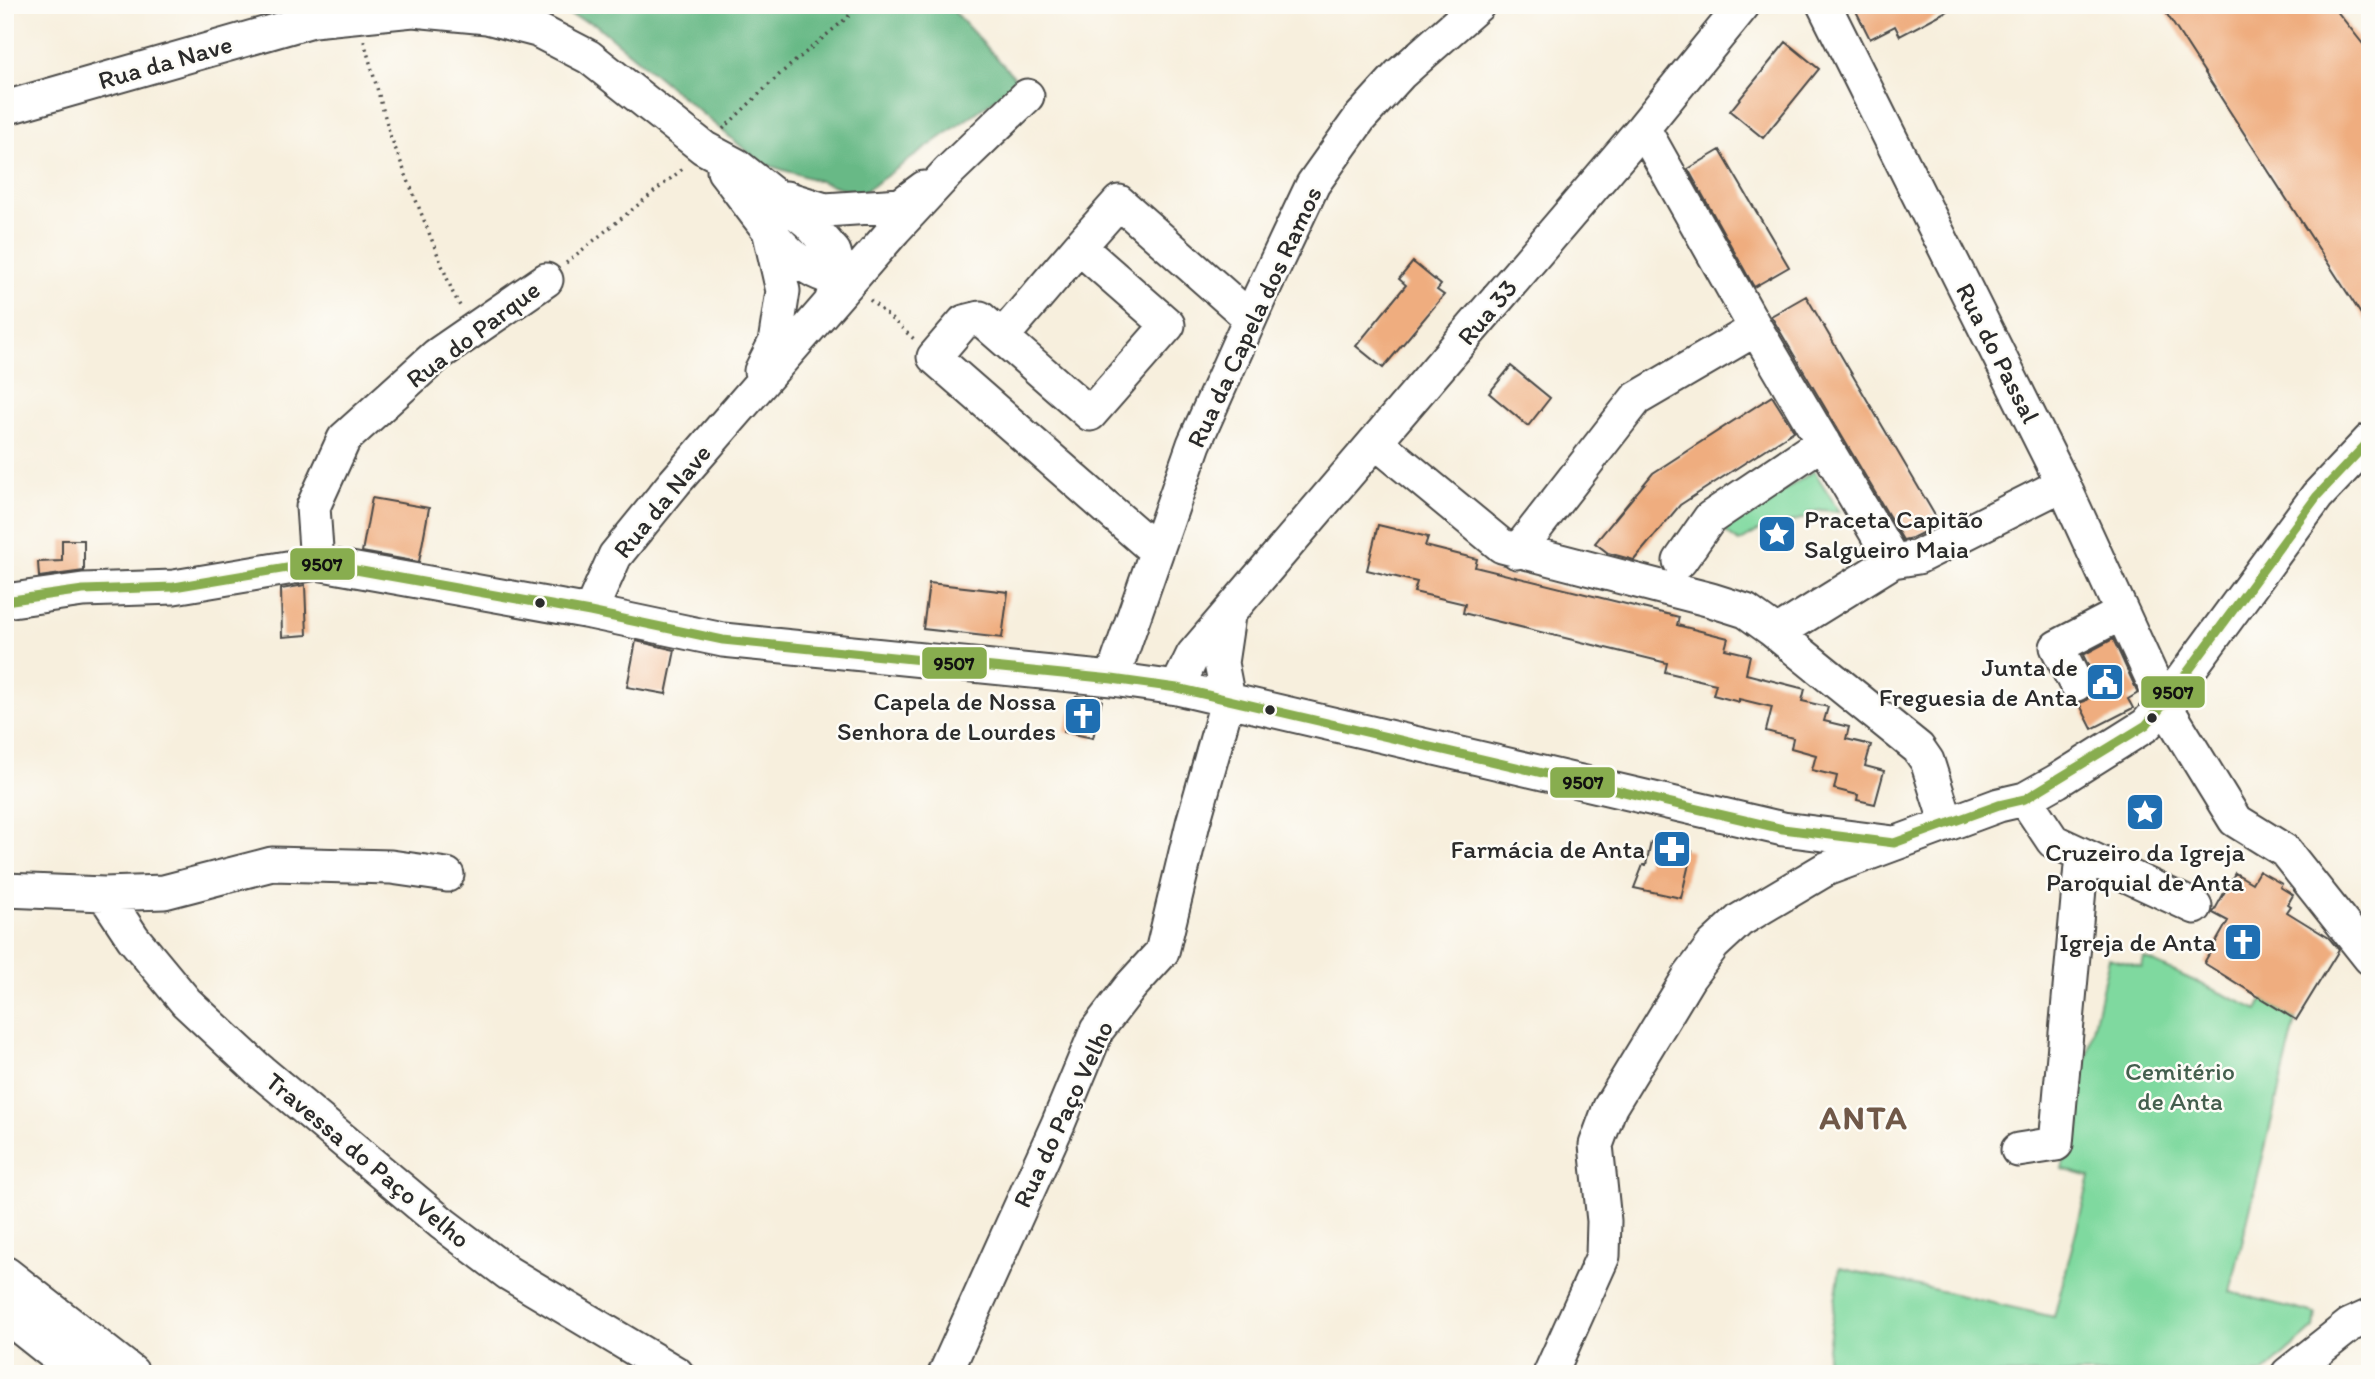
<svg xmlns="http://www.w3.org/2000/svg" width="2375" height="1379" font-family="Itim,sans-serif">
	<rect width="100%" height="100%" fill="#fdfcf7"/>
	<filter id="ink" filterUnits="userSpaceOnUse"><feTurbulence type="fractalNoise" baseFrequency=".0143" numOctaves="2"/><feDisplacementMap in="SourceGraphic" scale="14" xChannelSelector="R" yChannelSelector="G"/><feConvolveMatrix kernelMatrix="1 2 1 2 8 2 1 2 1" color-interpolation-filters="sRGB"/></filter>
	<filter id="wash" filterUnits="userSpaceOnUse"><feTurbulence type="fractalNoise" baseFrequency=".00686" numOctaves="4" result="noise"/><feDisplacementMap in="SourceGraphic" scale="28" xChannelSelector="R" yChannelSelector="G"/><feGaussianBlur stdDeviation="1.57" result="paint"/><feColorMatrix in="noise" values="0 0 0 0 0 0 0 0 0 0 0 0 0 0 0 0 0 1.4 0 .05"/><feComposite in="paint" operator="in"/></filter>
	<g filter="url(#wash)">
		<rect width="100%" height="100%" fill="#f7efdd"/>
		<path fill="#7fd99f" stroke="#558265" stroke-width="2" d="M1814,471l26,41 -18,-2 -14,3 1,4 -49,13 -21,12 -16,-12z
			M2109,958l33,9 2,-9 114,52 5,-10 33,20 -66,272 86,22 -2,14 -52,46h-438l16,-106 214,49 36,-140 -28,-8z"/>
		<path fill="#67b986" stroke="#497258" stroke-width="2" d="M540,5h408l71,77 -158,112 -100,-31 -166,-139z"/>
		<g id="blocks">
			<path fill="#efad7f" d="M1853,5h105l-58,31 -5,-10 -25,13z
				M2161,5h171l38,48v275z
				M1786,42l33,27 -56,69 -33,-27z
				M1720,150l69,117 -35,20 -66,-118z
				M1413,262l28,23 -4,5 7,5 -61,73 -27,-22 50,-61 -7,-6z
				M1806,296l134,228 -28,14 -9,2 -132,-224z
				M1511,366l39,32 -22,28 -39,-33z
				M1772,396l22,35 -114,74 -46,55 -26,-7 -13,-10 58,-70z
				M372,498l57,10 -10,54 -57,-10z
				M1378,525l50,12 -3,9 52,13 -2,8 204,50 -2,8 51,13 -3,11 25,6 -4,19 59,15 -3,12 26,6 -4,14 25,6 -3,12 25,6 -6,21 19,5 -9,33 -18,-4 1,-5 -24,-6 3,-13 -25,-6 4,-15 -25,-7 2,-10 -27,-7 6,-24 -33,-8v3l-26,-7 3,-11 -51,-12 2,-9 -204,-50 2,-9 -51,-12 3,-10 -50,-12z
				M62,540h22v31l-45,6 -1,-15 24,-1z
				M929,583l79,9 -6,46 -79,-9z
				M305,585l2,50 -25,2 -1,-48z
				M2113,639l25,54 -10,6 5,9 -41,21 -13,-26 6,-2 7,-6 3,-9 -2,-11 -10,-20z
				M636,641l39,9 -9,44 -39,-7z
				M1076,696l26,4 -9,38 -29,-6z
				M1651,842l41,9 -11,47 -47,-10 9,-23h3z
				M2259,871l23,13 -2,3 13,8 -5,9 3,2 -4,6 42,26 10,12 -43,70 -92,-57 24,-42 -15,-8 22,-40 17,10z"/>
		</g>
	</g>
	<g filter="url(#ink)">
		<use href="#blocks" fill-opacity="0" stroke="#4a4846" stroke-width="2"/>
		<g fill="none" stroke-linecap="round" stroke-linejoin="round">
			<g stroke="#4a4846" stroke-width="37">
				<path id="minor" d="M1824,5l239,479 101,220 71,116 50,31 85,107
					M5,108l308,-88 100,-10 74,7 50,13 52,27 115,91 32,17 72,57 26,30 6,24 -9,26
					M1643,128l113,201 137,232
					M724,171c26,32 64,98 107,106 9,1 18,-4 26,-8
					M786,198l39,12 76,-5 23,-17
					M1002,337l77,-90
					M761,371l14,-28 8,-52 -13,-57
					M1376,442l126,104 209,54 35,11 25,18 147,119 9,13 20,63
					M1156,551l-222,-194 30,-35 16,-4 110,96 78,-89 -89,-78 40,-45 131,116
					M1517,552l119,-153 120,-70
					M1680,561l30,-43 113,-76
					M317,563l-4,-56 31,-68 93,-84 109,-75
					M5,601l78,-11 91,-3 143,-24 273,49 133,28 389,39 65,9 606,141 111,14
					M590,612l25,-56 60,-74 219,-252 54,-58 79,-76
					M1777,633l116,-72 25,-4 145,-73
					M1112,679l82,-235 67,-150 52,-110 47,-66 40,-44 78,-69
					M2076,684l-19,-37 65,-34
					M1177,688l16,-33 450,-527 100,-123
					M2025,799l28,42 142,66
					M5,890l99,4 60,-2 108,-28 119,3 56,8
					M104,894l29,44 53,64 72,67 92,77 93,78 65,49 169,101
					M2018,1150l38,-6 26,-289
					M945,1374l113,-250 39,-94 34,-44 31,-34 31,-129 35,-124 -7,-36 7,-47
					M1550,1374l53,-118 1,-35 -8,-76 14,-38 79,-130 24,-32 27,-25 86,-51 173,-64 26,-6 32,-18 89,-56 18,-21 153,-208 53,-56
					M2288,1374l62,-49 20,-9"/>
			</g>
			<g stroke="#4a4846" stroke-width="42">
				<path id="highway" d="M5,1276l125,98
					M5,1312l78,62"/>
			</g>
			<path stroke="#4a4846" stroke-width="3.5" stroke-dasharray="2 5" stroke-linecap="butt" d="M364,41l26,94 63,158 7,13
				M723,129l58,-56 67,-56 8,-12
				M566,263l119,-96
				M870,300l44,39
				M10,1373l1,1"/>
			<use href="#minor" stroke="#fff" stroke-width="33"/>
			<use href="#highway" stroke="#fff" stroke-width="38"/>
			<g stroke="#fdfcf7" stroke-width="14">
				<path id="bus-1" d="M5,601l78,-11 91,-3 143,-24 273,49 133,28 389,39 65,9 606,141 111,14 105,-38 26,-6 121,-74 18,-21 153,-208 53,-56"/>
			</g>
			<use href="#bus-1" stroke="#88ad4f" stroke-width="9"/>
		</g>
	</g>
	<defs>
		<g id="sight-square" transform="scale(2.0125)"><rect x="-9" y="-9" width="18" height="18" rx="4" fill="#1f6fb2" stroke="#fdfcf7"/><path d="M0-6L1.8-2.2L6-1.7L2.9 1.2L3.7 5.4L0 3.3L-3.7 5.4L-2.9 1.2L-6-1.7L-1.8-2.2Z" fill="#fff"/></g>
		<g id="civic-square" transform="scale(2.0125)"><rect x="-9" y="-9" width="18" height="18" rx="4" fill="#1f6fb2" stroke="#fdfcf7"/><path d="M-.6-6.5H3V-4.5H.6V-3L4-1V1h2V6H-6V1h2V-1L-.6-3ZM-1.2 2.5V6h2.4V2.5Z" fill="#fff"/></g>
		<g id="church-square" transform="scale(2.0125)"><rect x="-9" y="-9" width="18" height="18" rx="4" fill="#1f6fb2" stroke="#fdfcf7"/><path d="M-1.2-6h2.4v3.5h3.3v2.4h-3.3V6h-2.4V-.1h-3.3v-2.4h3.3Z" fill="#fff"/></g>
		<g id="pharmacy-square" transform="scale(2.0125)"><rect x="-9" y="-9" width="18" height="18" rx="4" fill="#1f6fb2" stroke="#fdfcf7"/><path d="M-2-6h4v4h4v4h-4v4h-4v-4h-4v-4h4Z" fill="#fff"/></g>
	</defs>
	<g fill-rule="evenodd">
		<use href="#sight-square" x="1777" y="534"/>
		<use href="#civic-square" x="2105" y="682"/>
		<use href="#church-square" x="1083" y="716"/>
		<use href="#sight-square" x="2145" y="812"/>
		<use href="#pharmacy-square" x="1672" y="849"/>
		<use href="#church-square" x="2243" y="942"/>
	</g>
	<g fill="#2b2b2b" stroke="#fdfcf7" stroke-width="2.5">
		<circle cx="540" cy="603" r="6"/>
		<circle cx="1270" cy="710" r="6"/>
		<circle cx="2152" cy="718" r="6"/>
	</g>
	<g text-anchor="middle" dominant-baseline="central" stroke-width="5" stroke-linejoin="round" paint-order="stroke">
		<g font-size="26" fill="#2b2b2b" stroke="#fdfcf7">
			<text transform="translate(165 62) rotate(-16)">Rua da Nave</text>
			<text transform="translate(1487 312) rotate(-50)">Rua 33</text>
			<text transform="translate(1254 317) rotate(-65)">Rua da Capela dos Ramos</text>
			<text transform="translate(473 334) rotate(-37)">Rua do Parque</text>
			<text transform="translate(1998 353) rotate(63)">Rua do Passal</text>
			<text transform="translate(662 501) rotate(-51)">Rua da Nave</text>
			<text transform="translate(1063 1114) rotate(-65)">Rua do Paço Velho</text>
			<text transform="translate(368 1160) rotate(40)">Travessa do Paço Velho</text>
		</g>
		<g font-size="26" fill="#2b2b2b" stroke="#fdfcf7" text-anchor="end">
			<text x="1804" y="519" text-anchor="start">Praceta Capitão<tspan x="1804" dy="30">Salgueiro Maia</tspan></text>
			<text x="2078" y="667">Junta de<tspan x="2078" dy="30">Freguesia de Anta</tspan></text>
			<text x="1056" y="701">Capela de Nossa<tspan x="1056" dy="30">Senhora de Lourdes</tspan></text>
			<text x="1645" y="849">Farmácia de Anta</text>
			<text x="2145" y="852" text-anchor="middle">Cruzeiro da Igreja<tspan x="2145" dy="30">Paroquial de Anta</tspan></text>
			<text x="2216" y="942">Igreja de Anta</text>
		</g>
		<g font-size="26" fill="#445f4e" stroke="#fdfcf7">
			<text x="2180" y="1071">Cemitério<tspan x="2180" dy="30">de Anta</tspan></text>
		</g>
		<g font-size="33" font-weight="bold" letter-spacing="2" fill="#705848" stroke="#fdfcf7">
			<text x="1864" y="1117">ANTA</text>
		</g>
	</g>
	<g stroke="#fdfcf7" stroke-width="2.5">
		<rect x="289" y="547" width="67" height="34" rx="7" fill="#88ad4f"/>
		<rect x="921" y="646" width="67" height="34" rx="7" fill="#88ad4f"/>
		<rect x="2140" y="675" width="66" height="34" rx="7" fill="#88ad4f"/>
		<rect x="1549" y="766" width="67" height="33" rx="7" fill="#88ad4f"/>
	</g>
	<g font-size="19" text-anchor="middle" font-weight="bold" fill="#111">
		<text x="322" y="571">9507</text>
		<text x="954" y="670">9507</text>
		<text x="2173" y="699">9507</text>
		<text x="1583" y="789">9507</text>
	</g>
	<rect width="2375" height="1379" fill="none" stroke="#fdfcf7" stroke-width="28"/>
</svg>
